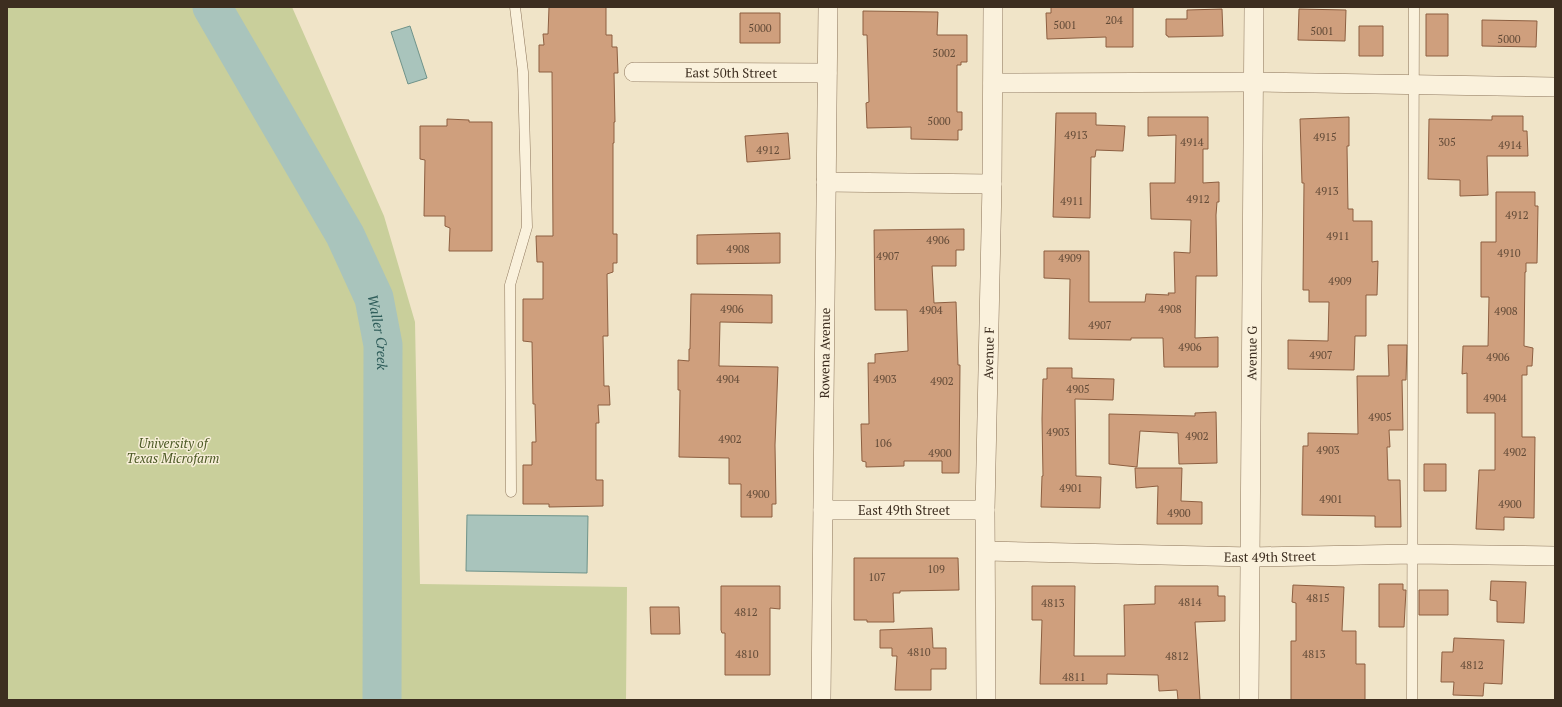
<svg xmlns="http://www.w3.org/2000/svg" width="1562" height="707" font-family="'PT Serif',serif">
	<rect width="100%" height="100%" fill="#f0e4c8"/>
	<path fill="#c9cf9b" d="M7,7h285l92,209 31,106 5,262 207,3 -1,113h-619z"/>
	<path fill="#a9c4bc" stroke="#6f938a" d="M410,26l17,52 -19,6 -17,-52z
		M467,515l121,1 -1,57 -121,-2z"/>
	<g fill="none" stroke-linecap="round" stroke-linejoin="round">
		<path stroke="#a9c4bc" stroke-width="39" id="s1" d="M212,7l133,228 29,63 9,47 -1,355"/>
	</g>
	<path fill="#cf9f7d" stroke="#8d5f41" d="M549,7h57v28h6v12h5l1,26h-4l1,49h-1v21h-1v91h4v29h-4v9l-6,2 1,62h-5l1,50h5l1,19h-12l1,18h-3v57h7v26l-54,1v-3h-26v-39h9v-23h4l-1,-38h-2l-1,-62 -9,-1v-42h20v-37h-6l-1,-26h17l-1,-164h-13v-27h5l-1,-11h5z
		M1051,7h82v40h-27v-10l-59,2 -1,-26h5z
		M1222,9l1,27 -55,1v-1l-2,-1v-16h21v-9z
		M1299,9l47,1 -1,31 -47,-1z
		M863,11l75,1 -1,23h30v27h-6v3h-4v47h5v18h-4v10l-47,-1v-12l-44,1 -1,-25 3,-1 -2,-67h-4z
		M740,13h40v30h-40z
		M1426,14h22v42h-22z
		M1482,20l55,1 -1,26 -54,-1z
		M1359,26h24v30h-24z
		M1056,113h40v12l29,1 -2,25 -27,-1 -1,7h-4l-1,61 -37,-1z
		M1492,116h31v15h4l1,25h-41l1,39 -28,1v-16l-32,-1 1,-60 63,1z
		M1148,117h60v32h-5v34l16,-1v20h-2l-1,13 1,61h-21l-1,62 23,-1v30h-54l-1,-29h-32v2l-62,-1 1,-60 -26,-1v-27h45v51h56l1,-8 23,1 -1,-2h7l-1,-41 16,1 1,-33 -40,-1 -1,-36h25l1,-48 -28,1z
		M1349,117v29h-2l1,63h5v12h19v41l6,-1 -1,34h-11v41h-11l-1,34 -66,-1v-29l40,1 1,-39h-20v-12h-6l1,-107h-2l-2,-64z
		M447,119l22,1v2h23v129h-43l1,-23 -5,-2v-10h-21l1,-56 -5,-1v-33h27z
		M788,133l2,26 -43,3 -2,-26z
		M1496,192h39v14h3l-1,57h-11v9h-1l-1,74 9,2 -1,18h-5v9h-5v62h13l-1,81 -30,-1v13l-28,-1 3,-59h16v-57h-28v-40l-5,1 1,-28h25l1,-49h-8v-55h15z
		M964,229v21h-8v16h-24l2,37 22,-1 2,63h2l-1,108h-17v-12h-38v5l-38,1v-5l-4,-1 -1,-37h8l-1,-61h7v-9l33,-3 -1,-41h-32l-1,-80z
		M780,233v30l-83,1v-29z
		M691,294l81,1v28l-52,-1 -1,44 59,1 -3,78 1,59h-4v13h-31v-33h-12v-26l-50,-1 1,-67h-2v-30l11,1v-12h1z
		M1388,345h19l-1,35h-4l1,50h-14l1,17h-3l1,33h12l1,47h-26v-11l-73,-1 1,-69h5v-13l50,1 -1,-58h32z
		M1047,368h25v10l42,1 -1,21 -38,-1 1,77 25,1 -1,31 -59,-1 1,-31h1l-1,-57 1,-40h4z
		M1216,412l1,51 -38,1 -1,-31 -38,-2 -3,36 -28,-3v-50l86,2v-3z
		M1424,464h22v27h-22z
		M1135,468h47l-1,33 21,1v22h-45l1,-38 -22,2z
		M854,558h104l1,32 -59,1v2h-7l1,29h-27v-2h-13z
		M1491,581l35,1 -2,41 -27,-1v-21l-7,-1z
		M1379,584h24v6h3l-2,37h-25z
		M1293,585l51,2 -2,44h14v33h9v36h-74v-59h5v-38l-4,-1z
		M721,586h59v23l-10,-1v67h-45v-42h-3l-1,-3z
		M1032,586h43l-1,70h51l-1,-51 31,-1v-18h63v10h7v25l-30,1 5,78h-22l-1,-10 -18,1 -1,-16 -51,-1v10h-67l2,-64h-10z
		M1419,590h29v25h-29z
		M650,607h29l1,27h-29z
		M932,628l1,20h13v21h-15v21h-36l2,-34h-5v-8h-12v-18z
		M1454,638l50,2 -2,44 -18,-1 -1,13 -30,-1 1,-13h-13l1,-30h11z"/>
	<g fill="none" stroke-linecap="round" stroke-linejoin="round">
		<g stroke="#8d765c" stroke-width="11">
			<path id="service" d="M511,492l-1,-207 17,-58 -4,-155 -8,-65
				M1412,700l2,-693"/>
		</g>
		<g stroke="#8d765c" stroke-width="20">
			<g id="minor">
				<path id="s2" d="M634,72l193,1"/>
				<path d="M993,83l261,-1 301,5"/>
				<path d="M826,182l166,2"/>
				<path id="s3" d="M823,510h162"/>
				<path id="s4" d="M986,551l265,6 162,-3 142,2"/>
				<path id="s5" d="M821,700l7,-693"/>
				<path id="s6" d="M986,700l-1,-190 7,-326 1,-177"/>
				<path id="s7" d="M1249,700l5,-693"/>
			</g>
		</g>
		<use href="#service" stroke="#faf1dc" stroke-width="10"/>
		<use href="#minor" stroke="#faf1dc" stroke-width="19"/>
	</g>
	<g text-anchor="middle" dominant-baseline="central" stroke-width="3" stroke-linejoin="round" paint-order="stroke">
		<g font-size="11" fill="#624a37">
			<text x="1114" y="20">204</text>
			<text x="1065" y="25">5001</text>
			<text x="760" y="28">5000</text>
			<text x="1322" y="31">5001</text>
			<text x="1509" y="39">5000</text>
			<text x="944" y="53">5002</text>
			<text x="939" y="121">5000</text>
			<text x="1076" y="135">4913</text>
			<text x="1325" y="137">4915</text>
			<text x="1192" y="142">4914</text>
			<text x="1447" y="142">305</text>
			<text x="1510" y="145">4914</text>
			<text x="768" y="150">4912</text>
			<text x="1327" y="191">4913</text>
			<text x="1198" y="199">4912</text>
			<text x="1072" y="201">4911</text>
			<text x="1517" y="215">4912</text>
			<text x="1338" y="236">4911</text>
			<text x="938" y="240">4906</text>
			<text x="738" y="249">4908</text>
			<text x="1509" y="253">4910</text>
			<text x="888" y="256">4907</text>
			<text x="1070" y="258">4909</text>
			<text x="1340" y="281">4909</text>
			<text x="732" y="309">4906</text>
			<text x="1170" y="309">4908</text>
			<text x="931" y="310">4904</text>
			<text x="1506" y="311">4908</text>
			<text x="1100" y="325">4907</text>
			<text x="1190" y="347">4906</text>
			<text x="1321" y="355">4907</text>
			<text x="1498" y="357">4906</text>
			<text x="728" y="379">4904</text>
			<text x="885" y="379">4903</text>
			<text x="942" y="381">4902</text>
			<text x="1078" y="389">4905</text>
			<text x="1495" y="398">4904</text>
			<text x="1380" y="417">4905</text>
			<text x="1058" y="432">4903</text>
			<text x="1197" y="436">4902</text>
			<text x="730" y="439">4902</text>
			<text x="883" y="443">106</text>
			<text x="1328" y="450">4903</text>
			<text x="1515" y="452">4902</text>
			<text x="940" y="453">4900</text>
			<text x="1071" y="488">4901</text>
			<text x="758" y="494">4900</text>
			<text x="1331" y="499">4901</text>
			<text x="1510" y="504">4900</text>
			<text x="1179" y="513">4900</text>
			<text x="936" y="569">109</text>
			<text x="877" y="577">107</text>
			<text x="1318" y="598">4815</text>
			<text x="1190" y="602">4814</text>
			<text x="1053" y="603">4813</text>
			<text x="746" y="612">4812</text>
			<text x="919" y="652">4810</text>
			<text x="747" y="654">4810</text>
			<text x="1314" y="654">4813</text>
			<text x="1177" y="656">4812</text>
			<text x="1472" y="665">4812</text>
			<text x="1074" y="677">4811</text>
		</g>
		<g font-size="13" fill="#3d2e20" stroke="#f7eed8">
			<text stroke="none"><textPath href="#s2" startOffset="97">East 50th Street</textPath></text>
			<text stroke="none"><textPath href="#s5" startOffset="347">Rowena Avenue</textPath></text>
			<text stroke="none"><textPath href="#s6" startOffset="347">Avenue F</textPath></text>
			<text stroke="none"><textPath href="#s7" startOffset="347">Avenue G</textPath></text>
			<text stroke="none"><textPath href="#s3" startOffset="81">East 49th Street</textPath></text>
			<text stroke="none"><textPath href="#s4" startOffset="284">East 49th Street</textPath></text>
		</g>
		<g font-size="13" font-style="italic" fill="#4d5a26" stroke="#f7eed8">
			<text x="173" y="443">University of<tspan x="173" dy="15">Texas Microfarm</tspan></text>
		</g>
		<g font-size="14" font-style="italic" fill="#2f5d5a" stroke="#f7eed8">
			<text stroke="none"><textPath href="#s1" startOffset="368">Waller Creek</textPath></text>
		</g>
	</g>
	<rect width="1562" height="707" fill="none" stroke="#3d2e20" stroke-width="16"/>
</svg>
